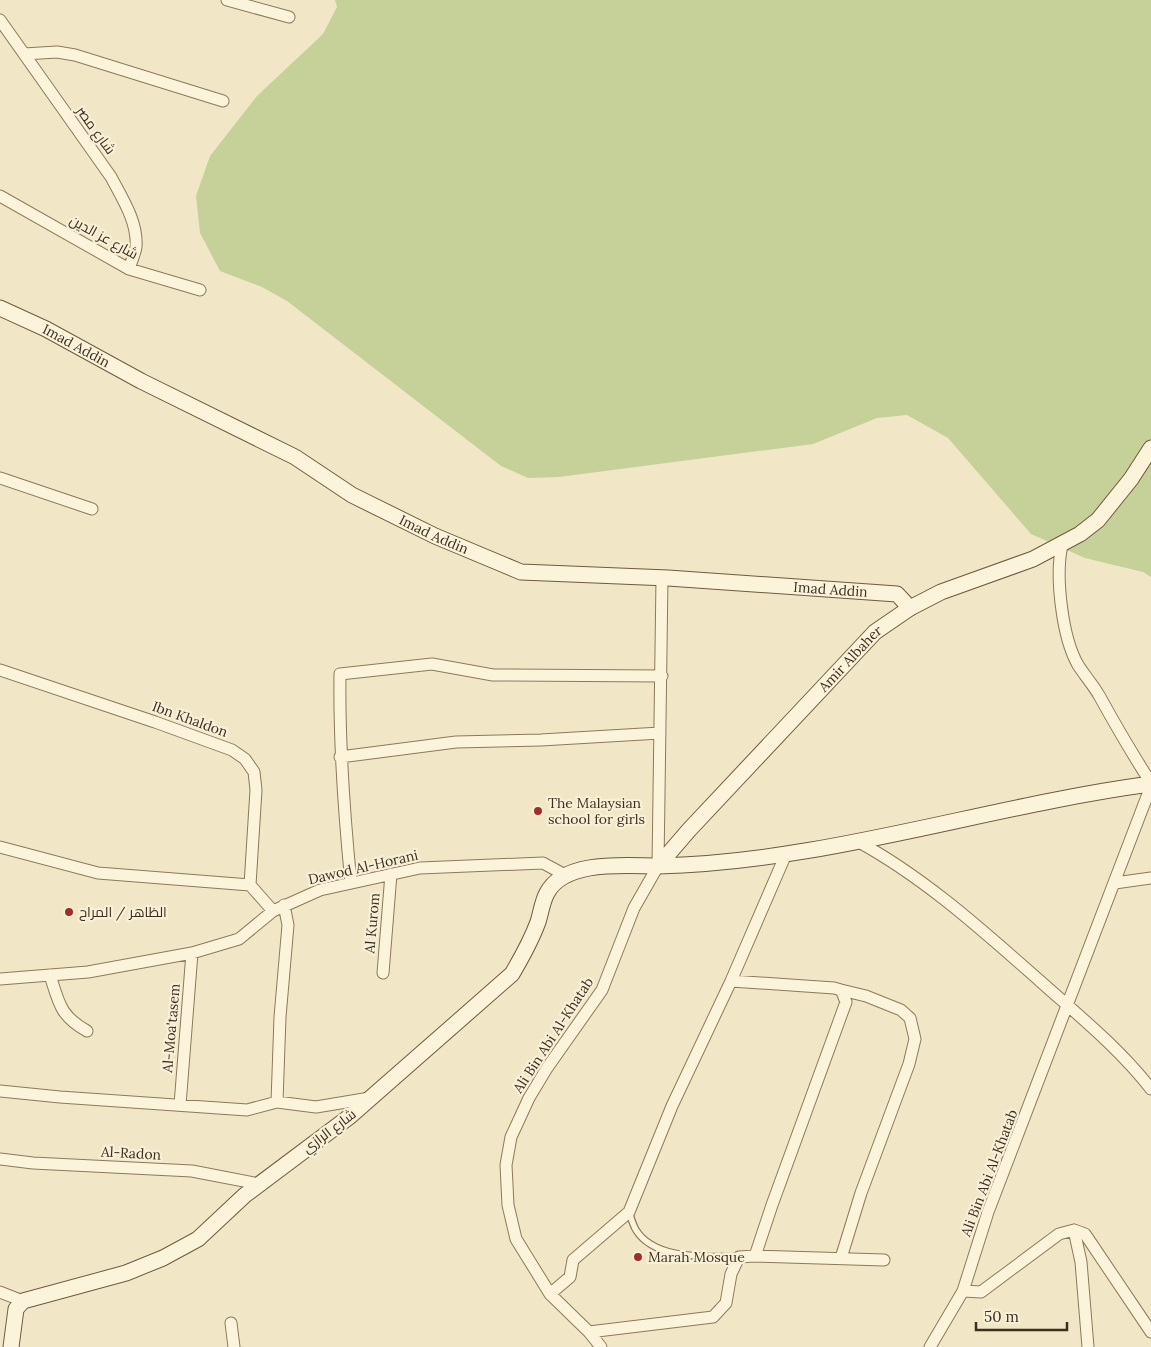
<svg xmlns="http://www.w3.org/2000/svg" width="1151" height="1347" font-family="Lora,Cairo,serif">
	<rect width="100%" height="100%" fill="#f1e7c6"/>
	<path fill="#c6d099" d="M335,0h816v577l-8,-5 -58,-14 -54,-24 -83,-96 -41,-23 -30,3 -64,26 -254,33 -31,1 -27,-12 -214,-165 -25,-14 -42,-16 -20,-38 -4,-37 14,-40 47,-60 66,-62 14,-27z"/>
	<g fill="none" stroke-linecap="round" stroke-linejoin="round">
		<g stroke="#8d795a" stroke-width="8">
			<path id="lane" d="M629,1212c2,6 4,13 7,18 19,31 73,26 103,27"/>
		</g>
		<g stroke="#8d795a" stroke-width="13">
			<path id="street" d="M227,0l62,17
				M0,20l111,157c11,21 27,45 25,70 -1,7 -5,15 -7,22
				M24,54l33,-2 18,3 148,46
				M0,196l129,73 71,21
				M0,478l92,31
				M1062,545c-7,31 0,92 16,120 7,11 16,21 22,32 16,29 33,58 51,86
				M0,670l155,52 77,28 13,9 9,13 2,18 -6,95
				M340,757l116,-15 85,-2 119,-7
				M857,841c68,37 125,89 183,140 39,35 78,66 111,108
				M0,847l98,26 152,12 23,26
				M351,883c-7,-70 -12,-139 -11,-209l92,-10 61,11 169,1
				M1115,883l36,-5
				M383,973l8,-99
				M50,975c9,28 10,41 37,56
				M0,979l88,-7 104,-19 47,-14 34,-28 47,-21 100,-22 123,-5 24,13
				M841,990l25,6 35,14 9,8 5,21 -6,25 -48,129 -20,65
				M0,1091l60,6 187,13 30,-8 39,5 54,-9
				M277,1102l3,-85 8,-92 -4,-20
				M180,1105l12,-152
				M0,1159l33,4 159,8 67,13
				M1074,1230l11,4 66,98
				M755,1256l129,4
				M963,1291l18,1 78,-58 15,-4 7,32 7,85
				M0,1292l23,9
				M550,1294l20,-17 3,-17 56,-48 43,-106 59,-125 55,-127
				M231,1323l3,24
				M589,1332l124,-15 13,-14 5,-29 8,-17 16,-1 17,-51 74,-203 -5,-12 -7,-2 -103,-7
				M601,1347l-12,-15 -39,-38 -34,-55 -8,-34 -2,-40 5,-28 18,-39 18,-30 55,-78 32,-82 24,-42 4,-288
				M930,1347l33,-56 25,-79 163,-426"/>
		</g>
		<g stroke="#6f5a3e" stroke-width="17">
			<g id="secondary">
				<path id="s1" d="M0,308l46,21 95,52 154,76 57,38 83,41 86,36 147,6 229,16 13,14"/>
				<path d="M658,866c168,-4 328,-60 493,-82"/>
				<path id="s2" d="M11,1347l5,-38 7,-8 103,-28 37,-15 35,-19 47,-44 104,-78 163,-143c10,-17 19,-33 26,-52 3,-9 4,-20 9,-29 18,-34 80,-27 111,-27l31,-36 186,-198 35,-24 31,-16 92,-33 47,-25 18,-14 33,-41 20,-31"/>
			</g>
		</g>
		<use href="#lane" stroke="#fbf3da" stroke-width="5.5"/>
		<use href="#street" stroke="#fbf3da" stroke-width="11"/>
		<use href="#secondary" stroke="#fbf3da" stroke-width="15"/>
	</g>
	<g fill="#a02e27" stroke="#f8f0d6" stroke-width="2">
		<circle cx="538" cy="811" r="5"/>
		<circle cx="69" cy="912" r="5"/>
		<circle cx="638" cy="1257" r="5"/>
	</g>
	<g text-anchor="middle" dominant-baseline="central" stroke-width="4.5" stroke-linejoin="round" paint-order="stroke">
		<g font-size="14" fill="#3d2f1f" stroke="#f8f0d6">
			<text transform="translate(96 130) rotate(54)">شارع مصر</text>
			<text transform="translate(104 237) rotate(29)">شارع عز الدين</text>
			<text stroke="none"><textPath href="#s1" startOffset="85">Imad Addin</textPath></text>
			<text stroke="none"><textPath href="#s1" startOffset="490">Imad Addin</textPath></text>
			<text stroke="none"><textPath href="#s1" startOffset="895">Imad Addin</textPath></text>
			<text stroke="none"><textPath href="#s2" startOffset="1138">Amir Albaher</textPath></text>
			<text transform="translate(190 719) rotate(20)">Ibn Khaldon</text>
			<text transform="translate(363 867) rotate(-13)">Dawod Al-Horani</text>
			<text transform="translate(372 923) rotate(-85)">Al Kurom</text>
			<text transform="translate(171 1028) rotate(-85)">Al-Moa'tasem</text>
			<text transform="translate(553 1035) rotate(-57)">Ali Bin Abi Al-Khatab</text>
			<text transform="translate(329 1131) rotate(-37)">شارع الرازي</text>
			<text transform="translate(131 1153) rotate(3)">Al-Radon</text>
			<text transform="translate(989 1173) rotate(-69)">Ali Bin Abi Al-Khatab</text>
		</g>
		<g font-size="14" fill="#3d2f1f" stroke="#f8f0d6" text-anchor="start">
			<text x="548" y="803">The Malaysian<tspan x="548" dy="16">school for girls</tspan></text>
			<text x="79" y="912">الظاهر / المراح</text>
			<text x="648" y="1257">Marah Mosque</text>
		</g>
	</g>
	<path d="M976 1322v8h91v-8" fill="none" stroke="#3d2f1f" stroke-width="2.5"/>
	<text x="984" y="1322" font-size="15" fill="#3d2f1f" stroke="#f8f0d6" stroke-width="4" paint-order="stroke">50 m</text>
</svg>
